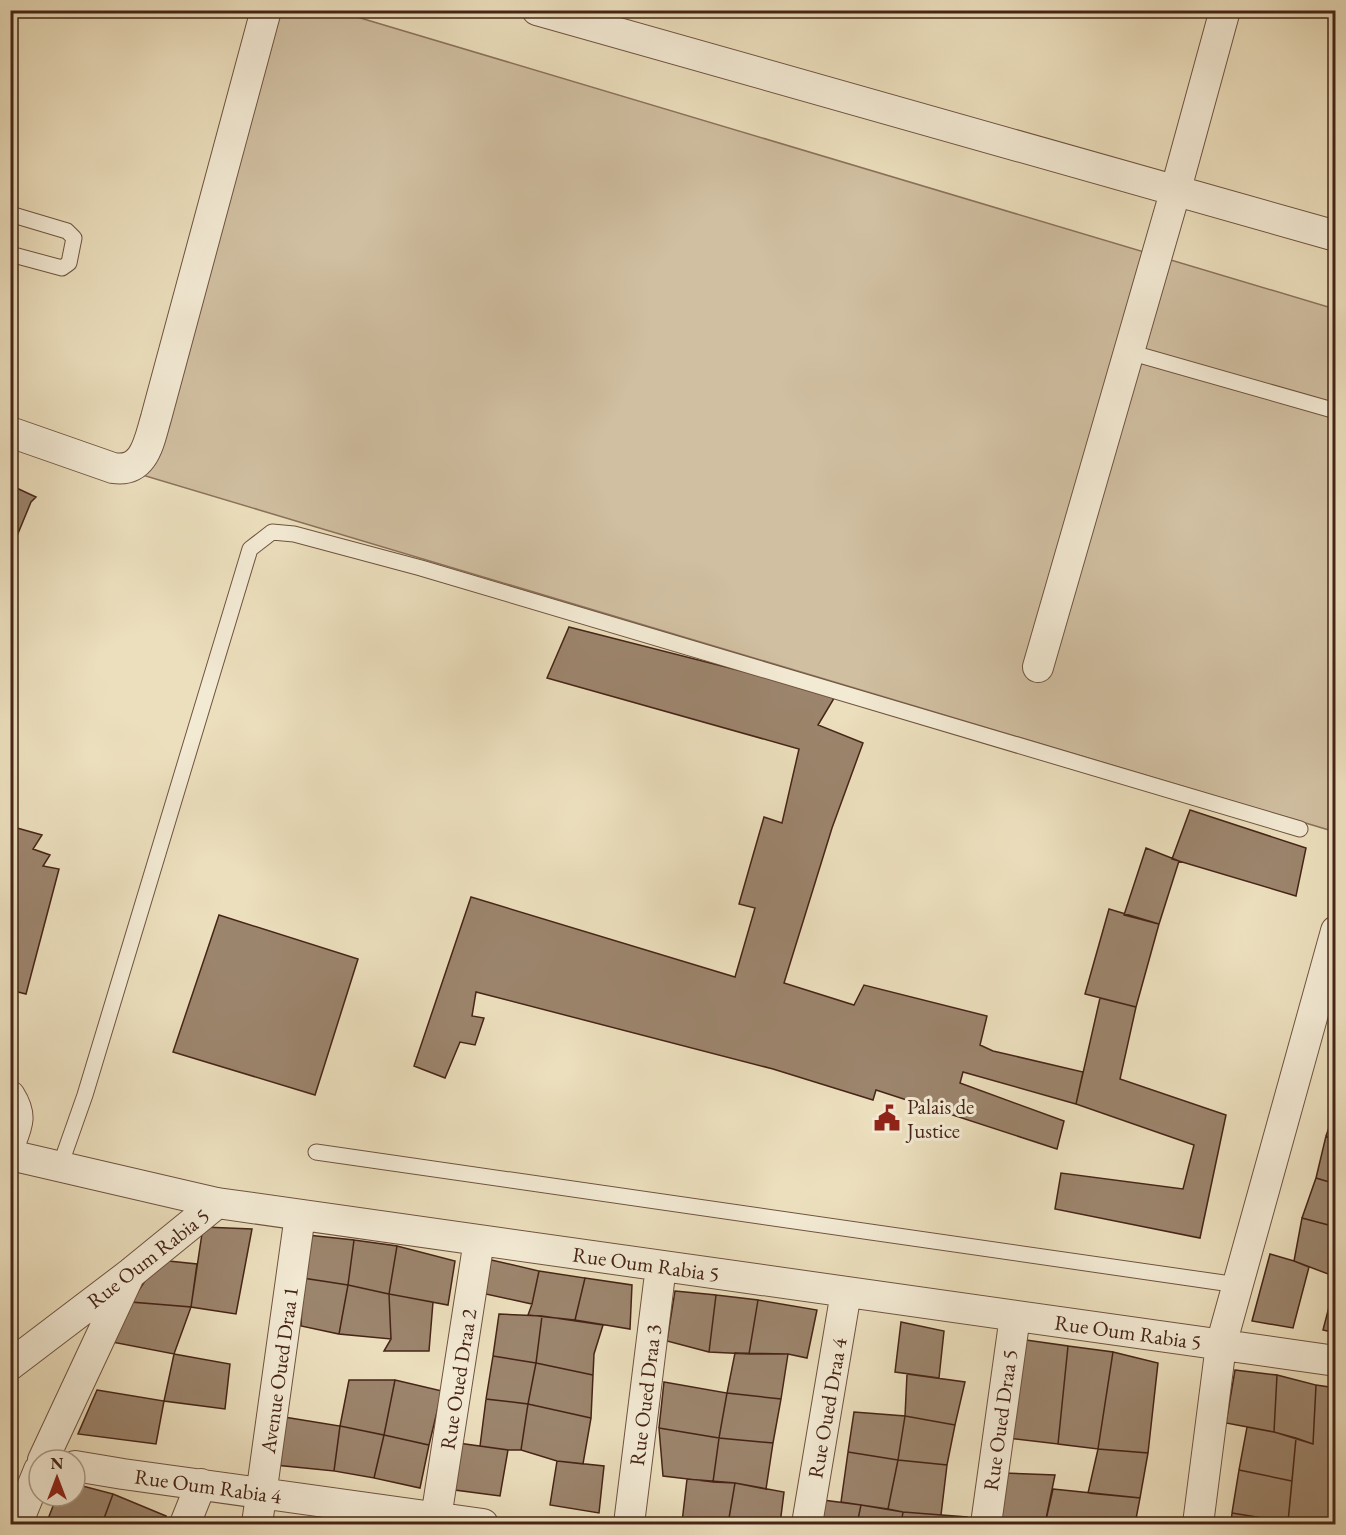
<svg xmlns="http://www.w3.org/2000/svg" width="1346" height="1535" font-family="'EB Garamond',serif">
	<rect width="100%" height="100%" fill="#ecdfbd"/>
	<filter id="stains"><feTurbulence type="fractalNoise" baseFrequency=".00333" numOctaves="4"/><feColorMatrix values="0 0 0 0 .2 0 0 0 0 .09 0 0 0 0 .02 0 0 0 .5 -.17"/></filter>
	<radialGradient id="worn" r=".72"><stop offset=".6" stop-color="#630" stop-opacity="0"/><stop offset="1" stop-color="#630" stop-opacity=".3"/></radialGradient>
	<path fill="#d0bfa1" stroke="#8b725c" stroke-width="1.5" d="M268,11h69l998,298v500l-6,21 -1200,-359z"/>
	<path fill="#9c856d" stroke="#462417" stroke-width="1.5" d="M10,485l26,12 -5,5 -19,46 -2,-1z
		M569,627l267,68 -18,30 45,18 -31,85 -48,155 70,22 10,-20 123,31 -7,29 13,6 90,21 -7,32 -113,-32 -3,11 104,38 -7,28 -181,-59 -3,10 -100,-31 -297,-77 -4,24 12,2 -9,27 -15,-3 -15,36 -31,-12 57,-169 264,80 20,-69 -16,-4 25,-87 18,6 17,-74 -252,-71z
		M1190,810l116,38 -10,48 -124,-37z
		M10,826l32,9 -9,14 17,6 -7,11 16,3 -33,125 -16,-4z
		M1146,848l33,13 -20,63 -35,-9z
		M1109,909l50,15 -23,83 -51,-13z
		M219,915l139,44 -43,136 -142,-43z
		M1100,998l36,9 -16,72 106,36 -26,123 -145,-29 6,-36 122,16 11,-44 -118,-41z
		M1336,1107v33l-10,-4z
		M1326,1136l10,4v44l-20,-6z
		M1316,1178l20,6v43l-34,-9z
		M1302,1218l34,9v50l-42,-16z
		M203,1227l49,2 -16,85 -45,-7z
		M307,1235l47,5 -6,45 -45,-7z
		M354,1240l43,6 -8,48 -41,-9z
		M397,1246l58,15 -7,44 -59,-11z
		M1270,1254l24,7 15,6 -16,61 -41,-7z
		M487,1259l52,12 -7,33 -51,-11z
		M159,1260l38,4 -6,43 -60,-5z
		M539,1271l46,7 -10,42 -47,-5 4,-11z
		M303,1278l45,7 -9,49 -38,-8z
		M585,1278l47,7 -2,44 -55,-9z
		M1336,1280v53l-13,-3z
		M348,1285l41,9 2,45 -52,-5z
		M675,1291l41,4 -7,57 -42,-11z
		M389,1294l44,8 -4,49h-45l7,-12z
		M716,1295l42,5 -9,54 -40,-2z
		M758,1300l59,10 -10,48 -19,-4h-39z
		M131,1302l60,5 -17,47 -62,-12z
		M499,1314l43,2 -6,47 -43,-7z
		M542,1316l61,9 -9,29 -1,21 -57,-12z
		M901,1322l43,9 -5,47 -44,-6z
		M1026,1340l42,6 -10,98 -50,-6z
		M1068,1346l45,6 -15,97 -40,-5z
		M1113,1352l45,11 -10,90 -50,-4z
		M735,1353l53,1 -7,45 -54,-6z
		M174,1354l56,10 -5,45 -61,-8z
		M493,1356l43,7 -8,41 -42,-5z
		M536,1363l57,12 -2,43 -63,-14z
		M1235,1370l42,5 -3,57 -48,-9z
		M907,1374l58,8 -10,43 -50,-9z
		M1277,1375l39,10 -3,59 -39,-12z
		M349,1380h46l-11,55 -44,-9z
		M395,1380l47,11 -13,54 -45,-10z
		M664,1382l63,11 -8,45 -60,-10z
		M1316,1385l20,3v136l-48,-2 8,-84 17,6z
		M97,1390l67,11 -8,43 -78,-10z
		M727,1393l54,6 -8,44 -54,-5z
		M486,1399l42,5 -7,46h-13l-28,-4z
		M528,1404l63,14 -8,46 -26,-3 -36,-11z
		M854,1412l51,4 -7,44 -50,-8z
		M905,1416l50,9 -8,40 -49,-5z
		M284,1417l56,9 -6,45 -59,-6z
		M340,1426l44,9 -10,43 -40,-7z
		M1247,1427l27,5 22,6 -4,43 -53,-11z
		M659,1428l60,10 -6,44 -50,-6z
		M384,1435l45,10 -9,43 -46,-10z
		M719,1438l54,5 -7,46 -31,-6 -22,-1z
		M458,1443l50,7 -8,46 -45,-6z
		M1098,1449l50,4 -8,45 -52,-5z
		M848,1452l50,8 -10,49 -47,-7z
		M898,1460l49,5 -6,50 -38,-3 -15,-3z
		M557,1461l47,5 -5,47 -49,-8z
		M1239,1470l53,11 -4,41 -56,-9z
		M1002,1473l53,2 -10,49h-20l-28,-4z
		M687,1479l48,4 -7,41h-27l-19,-2z
		M735,1483l49,9 -4,32h-52z
		M75,1484l38,10 -11,30h-56l11,-28h18z
		M1053,1489l87,9 -5,26h-90z
		M113,1494l53,22 -3,8h-61z
		M815,1499l46,6 -4,19h-44z
		M861,1505l42,7 -2,12h-44z
		M903,1512l64,5v7h-66z
		M1232,1513l56,9v2h-57z"/>
	<g fill="none" stroke-linecap="round" stroke-linejoin="round">
		<g stroke="#705340" stroke-width="17">
			<path id="service" d="M10,214l57,17 7,7 -5,25 -7,5 -52,-14
				M1129,352l207,59
				M316,1152l922,133
				M60,1166l25,-71 165,-546 22,-17 22,2 127,34 879,261"/>
		</g>
		<g stroke="#705340" stroke-width="32">
			<path id="minor" d="M537,10l799,226
				M10,432l103,36c32,5 36,-27 43,-50l110,-408
				M1038,667l138,-478 49,-179
				M10,1096c12,19 8,28 0,48
				M10,1155l207,48 1119,158
				M10,1365l121,-92 86,-70
				M43,1460l85,-182
				M75,1466l48,8 360,50
				M436,1518l43,-278
				M17,1524l22,-54
				M185,1524l16,-40
				M257,1524l43,-309
				M629,1524l32,-258
				M807,1524l39,-232
				M986,1524l29,-208
				M1198,1524l23,-179 115,-414"/>
		</g>
		<use href="#service" stroke="#f3ead4" stroke-width="15"/>
		<use href="#minor" stroke="#f3ead4" stroke-width="30"/>
	</g>
	<defs>
		<g id="civic-bare" transform="scale(2.07)"><path d="M-.6-6.5H3V-4.5H.6V-3L4-1V1h2V6H-6V1h2V-1L-.6-3ZM-1.2 2.5V6h2.4V2.5Z" fill="#8f2418" stroke="#f3ead4" stroke-width="2.5" paint-order="stroke"/></g>
	</defs>
	<g fill-rule="evenodd">
		<use href="#civic-bare" x="887" y="1118"/>
	</g>
	<g text-anchor="middle" dominant-baseline="central" stroke-width="6" stroke-linejoin="round" paint-order="stroke">
		<g font-size="21" fill="#462417" stroke="#f3ead4" text-anchor="start">
			<text x="907" y="1106">Palais de<tspan x="907" dy="24">Justice</tspan></text>
		</g>
		<g font-size="21" fill="#462417" stroke="#f3ead4">
			<text transform="translate(148 1258) rotate(-38)">Rue Oum Rabia 5</text>
			<text transform="translate(646 1264) rotate(8)">Rue Oum Rabia 5</text>
			<text transform="translate(1128 1332) rotate(8)">Rue Oum Rabia 5</text>
			<text transform="translate(279 1370) rotate(-82)">Avenue Oued Draa 1</text>
			<text transform="translate(458 1379) rotate(-81)">Rue Oued Draa 2</text>
			<text transform="translate(645 1395) rotate(-83)">Rue Oued Draa 3</text>
			<text transform="translate(827 1408) rotate(-80)">Rue Oued Draa 4</text>
			<text transform="translate(1000 1420) rotate(-82)">Rue Oued Draa 5</text>
			<text transform="translate(208 1486) rotate(8)">Rue Oum Rabia 4</text>
		</g>
	</g>
	<rect width="1346" height="1535" fill="none" stroke="#ecdfbd" stroke-width="36"/>
	<rect x="12" y="12" width="1322" height="1511" fill="none" stroke="#462417" stroke-width="3"/>
	<rect x="18" y="18" width="1310" height="1499" fill="none" stroke="#462417" stroke-width="1.5"/>
	<g transform="translate(57 1478)"><circle r="28" fill="#f3ead4" stroke="#ae9b88" stroke-width="1.5"/>
	<path d="M0-4.5L10 22L0 15L-10 22Z" fill="#8f2418"/>
	<text y="-9" font-size="16" font-weight="bold" text-anchor="middle" fill="#462417">N</text>
	</g>
	<rect width="100%" height="100%" filter="url(#stains)"/>
	<rect width="100%" height="100%" fill="url(#worn)"/>
</svg>
